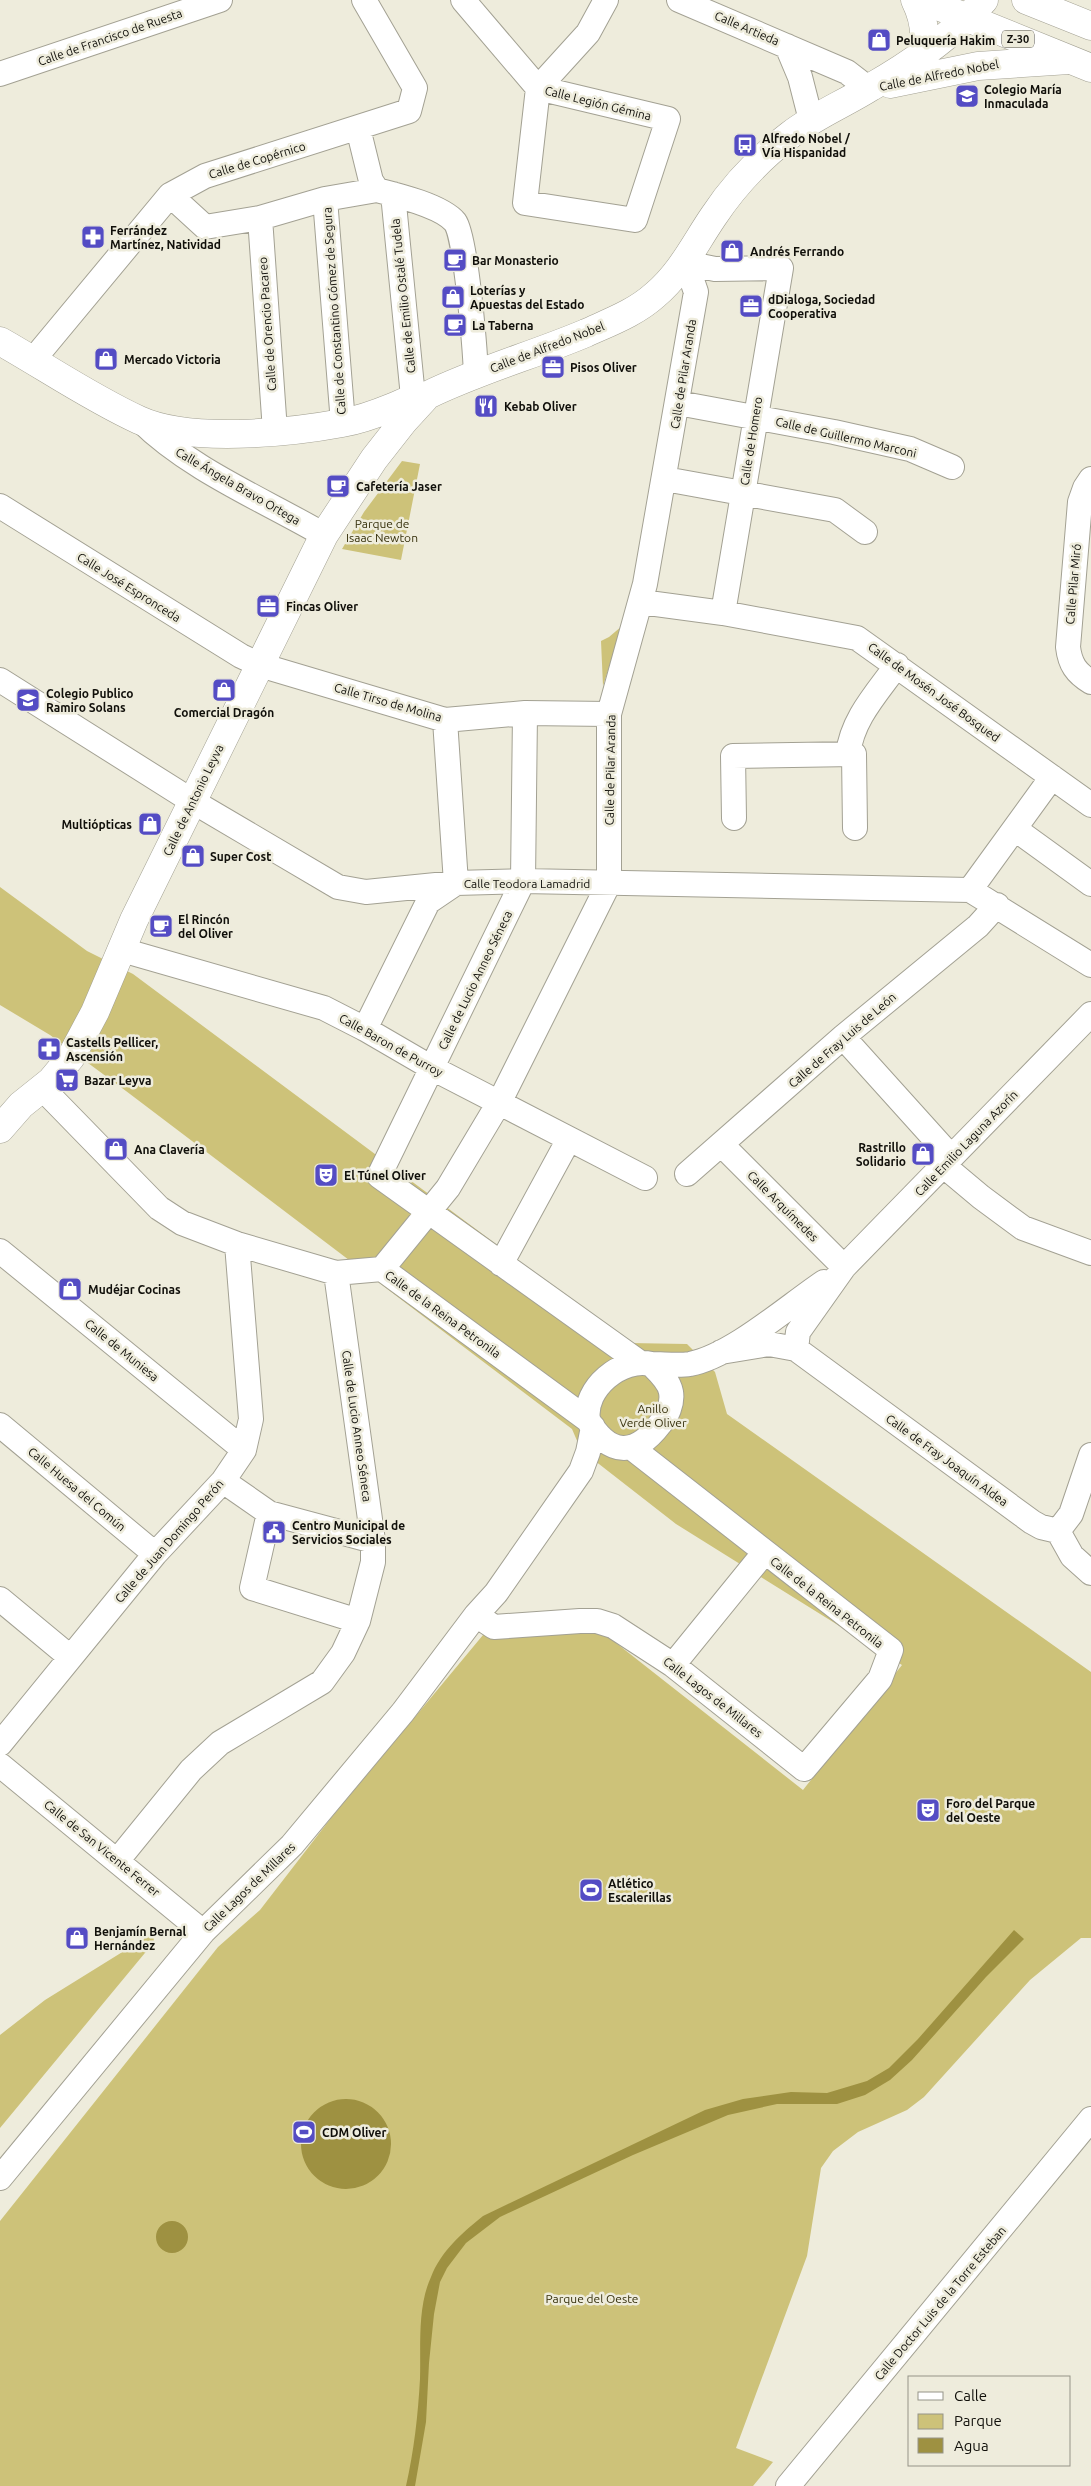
<svg xmlns="http://www.w3.org/2000/svg" width="1091" height="2486" font-family="Ubuntu,sans-serif">
	<rect width="100%" height="100%" fill="#eeecdc"/>
	<path fill="#cdc279" d="M402,461l18,3 -19,96 -59,-11 22,-37z
		M622,626l-19,60 -2,-45 8,-4z
		M0,887l87,64 46,23 496,369 58,1 28,28 12,42 364,258v266h-10l-51,42 -106,117 -17,13 -49,22 -25,19 -12,17 -14,88 -71,192 37,14 -20,24h-753v-265l218,-274 42,-37 71,-92 152,-183 114,-7 206,162 99,-125 -226,-141 -95,-74 -9,-21 -446,-338 -76,-56 -50,-30z
		M153,1933l1,9 -154,186v-93l45,-35z"/>
	<path fill="#9e9141" d="M1014,1930l10,9 -38,38 -74,83 -22,20 -25,15 -28,9h-60l-49,11 -95,40 -133,62 -34,26 -19,25 -7,14 -6,32 -5,49 -3,59 -11,64h-9c8,-35 12,-71 14,-107 1,-32 -3,-72 11,-102 10,-26 31,-44 52,-61l222,-106 38,-11 48,-7 36,1 40,-12 22,-13 29,-29z
		M301 2144a45 45 0 1 1 90 0a45 45 0 1 1-90 0Z
		M156 2237a16 16 0 1 1 32 0a16 16 0 1 1-32 0Z"/>
	<g fill="none" stroke-linecap="round" stroke-linejoin="round">
		<g stroke="#a3a193" stroke-width="26">
			<path id="street" d="M463,0l75,88 130,31 -33,101 -110,-17 13,-115 50,-55 18,-33
				M679,0l168,72 22,17
				M787,46l13,31 11,43
				M0,74l220,-74
				M358,128l13,53 6,9c20,5 65,16 78,32 11,15 20,128 21,153
				M393,194l20,203
				M170,195l35,32 55,-9 65,-19 52,-9
				M325,199l18,224
				M260,218l15,213
				M686,263l29,6 66,-1 -58,345
				M33,360l137,-165 35,-19 204,-65 6,-23 -51,-88
				M678,403l156,29 76,17 42,18
				M140,420c49,49 124,80 184,115
				M665,479l170,31 30,22
				M1091,479l-6,9 -5,14 -12,145c2,17 8,26 23,35
				M0,506l241,150 19,9 185,55 80,-7 84,1
				M641,602l82,11 134,25 234,167
				M0,680l192,121 146,86 28,5 90,-9 67,-2 447,9 121,75
				M525,713l-2,168 -144,295 260,186
				M848,754c4,-35 29,-61 49,-89
				M734,818l-1,-62 121,-2 1,74
				M1015,829l76,55
				M970,890l82,-113
				M122,950l202,58 41,21 67,39 213,110
				M365,1029l63,-127 28,-19 -11,-163
				M843,1037l100,111 1,18 37,31 42,31 68,25
				M42,1088l117,120 23,15 55,21 99,29 46,-4 206,151c21,36 47,37 72,4 7,-8 13,-20 11,-32 -2,-11 -12,-20 -20,-28 -29,-7 -68,24 -63,56
				M722,1145l122,122
				M687,1174l156,-137 135,-111 19,-21
				M0,1251l244,199
				M501,1264l68,-125
				M382,1269l66,-81 52,-87 109,-218v-169l36,-130 51,-292 -10,-29
				M796,1349l2,-17 46,-65 247,-253
				M721,1352l48,-8 27,5 236,173 9,5 17,4
				M651,1364c13,0 27,2 39,0 42,-8 98,-58 134,-82
				M0,1425l155,129
				M223,1481l46,32 104,28
				M269,1513l-17,75 106,33
				M1058,1531l13,-17 20,-59
				M1058,1531l14,25 19,17
				M0,1599l70,58
				M476,1615l18,12 86,-6h17l16,5 60,39 131,104 76,-90 11,-29 -259,-202
				M673,1665l91,-112
				M0,1744l155,-190 68,-73 21,-31 7,-31 -14,-175
				M0,1765l203,167
				M117,1861l74,-91 29,-27 102,-61 21,-29 15,-32 15,-59v-21l-37,-268
				M0,2178l203,-246 89,-87 111,-133 73,-97 20,-22 85,-122 7,-19 5,-25
				M788,2486l303,-367"/>
		</g>
		<g stroke="#a3a193" stroke-width="29">
			<path id="secondary" d="M915,0c9,18 12,38 6,57
				M890,84l88,-18 91,-6
				M0,341c46,26 91,57 139,79 50,23 149,13 203,3 17,-3 34,-9 51,-16 12,-5 22,-11 35,-12 51,-25 106,-40 158,-62 24,-11 49,-20 69,-38 26,-22 39,-50 58,-78 21,-32 47,-59 77,-82 26,-20 54,-31 81,-48 42,-24 81,-51 113,-87
				M0,1129l21,-24 30,-24 20,-24 24,-45 39,-92 190,-385 50,-76 29,-37 22,-24"/>
		</g>
		<g stroke="#a3a193" stroke-width="29">
			<path id="highway" d="M923,0l168,68
				M1026,0l65,26"/>
		</g>
		<use href="#street" stroke="#fff" stroke-width="24"/>
		<use href="#secondary" stroke="#fff" stroke-width="28"/>
		<use href="#highway" stroke="#fff" stroke-width="28"/>
	</g>
	<defs>
		<g id="shop-square" transform="scale(1.25)"><rect x="-9" y="-9" width="18" height="18" rx="4" fill="#544cc4" stroke="#eeecdc"/><path d="M-5-2.5h2.3a2.7 3.5 0 0 1 5.4 0H5L5.5 6h-11ZM-1.5-2.5h3a1.5 2.3 0 0 0-3 0Z" fill="#fff"/></g>
		<g id="school-square" transform="scale(1.25)"><rect x="-9" y="-9" width="18" height="18" rx="4" fill="#544cc4" stroke="#eeecdc"/><path d="M0-5L7-2L0 1L-7-2ZM-4 1L0 2.5L4 1V4Q0 6-4 4Z" fill="#fff"/></g>
		<g id="bus-square" transform="scale(1.25)"><rect x="-9" y="-9" width="18" height="18" rx="4" fill="#544cc4" stroke="#eeecdc"/><path d="M-5-6H5V4H4V6H2V4H-2V6H-4V4H-5ZM-3.5-4V0h7V-4ZM-3.5 1.2v1.5H-2V1.2ZM2 1.2v1.5H3.5V1.2Z" fill="#fff"/></g>
		<g id="pharmacy-square" transform="scale(1.25)"><rect x="-9" y="-9" width="18" height="18" rx="4" fill="#544cc4" stroke="#eeecdc"/><path d="M-2-6h4v4h4v4h-4v4h-4v-4h-4v-4h4Z" fill="#fff"/></g>
		<g id="cafe-square" transform="scale(1.25)"><rect x="-9" y="-9" width="18" height="18" rx="4" fill="#544cc4" stroke="#eeecdc"/><path d="M-5.5-4.5H6V0H3Q3 3.5 0 3.5H-2.5Q-5.5 3.5-5.5 0ZM3-3.2v2h1.7v-2ZM-6 4.5H4V6H-6Z" fill="#fff"/></g>
		<g id="office-square" transform="scale(1.25)"><rect x="-9" y="-9" width="18" height="18" rx="4" fill="#544cc4" stroke="#eeecdc"/><path d="M-6-3h4V-5.5h4V-3h4V5H-6ZM-1-4.5V-3h2v-1.5ZM-6 0V1H6V0Z" fill="#fff"/></g>
		<g id="restaurant-square" transform="scale(1.25)"><rect x="-9" y="-9" width="18" height="18" rx="4" fill="#544cc4" stroke="#eeecdc"/><path d="M-5-6h1v4h1v-4h1v4h1v-4h1v5L-1.5 .5V6h-2V.5L-5-1ZM5-6V6H3V1.5H1.5Q1.5-4 5-6Z" fill="#fff"/></g>
		<g id="supermarket-square" transform="scale(1.25)"><rect x="-9" y="-9" width="18" height="18" rx="4" fill="#544cc4" stroke="#eeecdc"/><path d="M-6-5.5h2.5l.6 2H6L4.5 2H-2.5L-4.4-4H-6ZM-1.5 3.2a1.3 1.3 0 1 0 .1 0ZM3 3.2a1.3 1.3 0 1 0 .1 0Z" fill="#fff"/></g>
		<g id="theatre-square" transform="scale(1.25)"><rect x="-9" y="-9" width="18" height="18" rx="4" fill="#544cc4" stroke="#eeecdc"/><path d="M-5-5.5Q0-4 5-5.5V0Q5 5 0 6Q-5 5-5 0ZM-3.3-2.5H-1v1.5H-3.3ZM1-2.5H3.3v1.5H1ZM-2.8 1Q0 5.5 2.8 1Z" fill="#fff"/></g>
		<g id="civic-square" transform="scale(1.25)"><rect x="-9" y="-9" width="18" height="18" rx="4" fill="#544cc4" stroke="#eeecdc"/><path d="M-.6-6.5H3V-4.5H.6V-3L4-1V1h2V6H-6V1h2V-1L-.6-3ZM-1.2 2.5V6h2.4V2.5Z" fill="#fff"/></g>
		<g id="stadium-square" transform="scale(1.25)"><rect x="-9" y="-9" width="18" height="18" rx="4" fill="#544cc4" stroke="#eeecdc"/><path d="M0-5a6.5 5 0 1 0 0 10a6.5 5 0 1 0 0-10ZM-3.5-1.8h7v3.6h-7Z" fill="#fff"/></g>
	</defs>
	<g fill-rule="evenodd">
		<use href="#shop-square" x="879" y="40"/>
		<use href="#school-square" x="967" y="96"/>
		<use href="#bus-square" x="745" y="145"/>
		<use href="#pharmacy-square" x="93" y="237"/>
		<use href="#shop-square" x="732" y="251"/>
		<use href="#cafe-square" x="455" y="260"/>
		<use href="#shop-square" x="453" y="297"/>
		<use href="#office-square" x="751" y="306"/>
		<use href="#cafe-square" x="455" y="325"/>
		<use href="#shop-square" x="106" y="359"/>
		<use href="#office-square" x="553" y="367"/>
		<use href="#restaurant-square" x="486" y="406"/>
		<use href="#cafe-square" x="338" y="486"/>
		<use href="#office-square" x="268" y="606"/>
		<use href="#shop-square" x="224" y="690"/>
		<use href="#school-square" x="28" y="700"/>
		<use href="#shop-square" x="150" y="824"/>
		<use href="#shop-square" x="193" y="856"/>
		<use href="#cafe-square" x="161" y="926"/>
		<use href="#pharmacy-square" x="49" y="1049"/>
		<use href="#supermarket-square" x="67" y="1080"/>
		<use href="#shop-square" x="116" y="1149"/>
		<use href="#shop-square" x="923" y="1154"/>
		<use href="#theatre-square" x="326" y="1175"/>
		<use href="#shop-square" x="70" y="1289"/>
		<use href="#civic-square" x="274" y="1532"/>
		<use href="#theatre-square" x="928" y="1810"/>
		<use href="#stadium-square" x="591" y="1890"/>
		<use href="#shop-square" x="77" y="1938"/>
		<use href="#stadium-square" x="304" y="2132"/>
	</g>
	<g text-anchor="middle" dominant-baseline="central" stroke-width="5" stroke-linejoin="round" paint-order="stroke">
		<rect fill="#eeecdc" stroke="#535149" stroke-width="1" x="1002" y="30.5" width="32" height="17" rx="4"/>
		<g font-size="11" font-weight="bold" fill="#100f0a">
			<text x="1018" y="39">Z-30</text>
		</g>
		<g font-size="12" fill="#100f0a" stroke="#eeecdc">
			<text transform="translate(747 28) rotate(23)">Calle Artieda</text>
			<text transform="translate(110 37) rotate(-19)">Calle de Francisco de Ruesta</text>
			<text transform="translate(939 75) rotate(-11)">Calle de Alfredo Nobel</text>
			<text transform="translate(598 103) rotate(14)">Calle Legión Gémina</text>
			<text transform="translate(257 160) rotate(-17)">Calle de Copérnico</text>
			<text transform="translate(403 296) rotate(-96)">Calle de Emilio Ostalé Tudela</text>
			<text transform="translate(334 311) rotate(-94)">Calle de Constantino Gómez de Segura</text>
			<text transform="translate(267 324) rotate(-94)">Calle de Orencio Pacareo</text>
			<text transform="translate(547 347) rotate(-21)">Calle de Alfredo Nobel</text>
			<text transform="translate(683 374) rotate(-81)">Calle de Pilar Aranda</text>
			<text transform="translate(846 437) rotate(13)">Calle de Guillermo Marconi</text>
			<text transform="translate(751 441) rotate(-81)">Calle de Homero</text>
			<text transform="translate(238 486) rotate(30)">Calle Ángela Bravo Ortega</text>
			<text transform="translate(1073 584) rotate(-85)">Calle Pilar Miró</text>
			<text transform="translate(129 587) rotate(32)">Calle José Espronceda</text>
			<text transform="translate(934 692) rotate(36)">Calle de Mosén José Bosqued</text>
			<text transform="translate(388 702) rotate(16)">Calle Tirso de Molina</text>
			<text transform="translate(610 770) rotate(-89)">Calle de Pilar Aranda</text>
			<text transform="translate(193 800) rotate(-64)">Calle de Antonio Leyva</text>
			<text x="527" y="883">Calle Teodora Lamadrid</text>
			<text transform="translate(475 980) rotate(-64)">Calle de Lucio Anneo Séneca</text>
			<text transform="translate(842 1040) rotate(-41)">Calle de Fray Luis de León</text>
			<text transform="translate(391 1045) rotate(29)">Calle Baron de Purroy</text>
			<text transform="translate(966 1143) rotate(-46)">Calle Emilio Laguna Azorín</text>
			<text transform="translate(783 1206) rotate(45)">Calle Arquímedes</text>
			<text transform="translate(443 1314) rotate(36)">Calle de la Reina Petronila</text>
			<text transform="translate(122 1350) rotate(39)">Calle de Muniesa</text>
			<text transform="translate(357 1426) rotate(82)">Calle de Lucio Anneo Séneca</text>
			<text transform="translate(947 1460) rotate(36)">Calle de Fray Joaquín Aldea</text>
			<text transform="translate(77 1489) rotate(40)">Calle Huesa del Común</text>
			<text transform="translate(169 1541) rotate(-49)">Calle de Juan Domingo Perón</text>
			<text transform="translate(827 1602) rotate(38)">Calle de la Reina Petronila</text>
			<text transform="translate(713 1697) rotate(38)">Calle Lagos de Millares</text>
			<text transform="translate(102 1848) rotate(39)">Calle de San Vicente Ferrer</text>
			<text transform="translate(249 1887) rotate(-44)">Calle Lagos de Millares</text>
			<text transform="translate(940 2303) rotate(-50)">Calle Doctor Luis de la Torre Esteban</text>
		</g>
		<g font-size="12" font-weight="bold" fill="#100f0a" stroke="#eeecdc" text-anchor="start">
			<text x="896" y="40">Peluquería Hakim</text>
			<text x="984" y="89">Colegio María<tspan x="984" dy="14">Inmaculada</tspan></text>
			<text x="762" y="138">Alfredo Nobel /<tspan x="762" dy="14">Vía Hispanidad</tspan></text>
			<text x="110" y="230">Ferrández<tspan x="110" dy="14">Martínez, Natividad</tspan></text>
			<text x="750" y="251">Andrés Ferrando</text>
			<text x="472" y="260">Bar Monasterio</text>
			<text x="470" y="290">Loterías y<tspan x="470" dy="14">Apuestas del Estado</tspan></text>
			<text x="768" y="299">dDialoga, Sociedad<tspan x="768" dy="14">Cooperativa</tspan></text>
			<text x="472" y="325">La Taberna</text>
			<text x="124" y="359">Mercado Victoria</text>
			<text x="570" y="367">Pisos Oliver</text>
			<text x="504" y="406">Kebab Oliver</text>
			<text x="356" y="486">Cafetería Jaser</text>
			<text x="286" y="606">Fincas Oliver</text>
			<text x="46" y="693">Colegio Publico<tspan x="46" dy="14">Ramiro Solans</tspan></text>
			<text x="224" y="712" text-anchor="middle">Comercial Dragón</text>
			<text x="132" y="824" text-anchor="end">Multiópticas</text>
			<text x="210" y="856">Super Cost</text>
			<text x="178" y="919">El Rincón<tspan x="178" dy="14">del Oliver</tspan></text>
			<text x="66" y="1042">Castells Pellicer,<tspan x="66" dy="14">Ascensión</tspan></text>
			<text x="84" y="1080">Bazar Leyva</text>
			<text x="906" y="1147" text-anchor="end">Rastrillo<tspan x="906" dy="14">Solidario</tspan></text>
			<text x="134" y="1149">Ana Clavería</text>
			<text x="344" y="1175">El Túnel Oliver</text>
			<text x="88" y="1289">Mudéjar Cocinas</text>
			<text x="292" y="1525">Centro Municipal de<tspan x="292" dy="14">Servicios Sociales</tspan></text>
			<text x="946" y="1803">Foro del Parque<tspan x="946" dy="14">del Oeste</tspan></text>
			<text x="608" y="1883">Atlético<tspan x="608" dy="14">Escalerillas</tspan></text>
			<text x="94" y="1931">Benjamín Bernal<tspan x="94" dy="14">Hernández</tspan></text>
			<text x="322" y="2132">CDM Oliver</text>
		</g>
		<g font-size="12" fill="#36300c" stroke="#eeecdc">
			<text x="382" y="523">Parque de<tspan x="382" dy="14">Isaac Newton</tspan></text>
			<text x="653" y="1408">Anillo<tspan x="653" dy="14">Verde Oliver</tspan></text>
			<text x="592" y="2298">Parque del Oeste</text>
		</g>
	</g>
	<rect x="908" y="2376" width="162" height="90" fill="#eeecdc" stroke="#959488"/>
	<rect x="918" y="2392" width="25" height="8" fill="#ffffff" stroke="#959488"/>
	<text x="954" y="2401" font-size="15" fill="#100f0a">Calle</text>
	<rect x="918" y="2414" width="25" height="15" fill="#cdc279" stroke="#959488"/>
	<text x="954" y="2426" font-size="15" fill="#100f0a">Parque</text>
	<rect x="918" y="2438" width="25" height="15" fill="#9e9141" stroke="#959488"/>
	<text x="954" y="2451" font-size="15" fill="#100f0a">Agua</text>
</svg>
